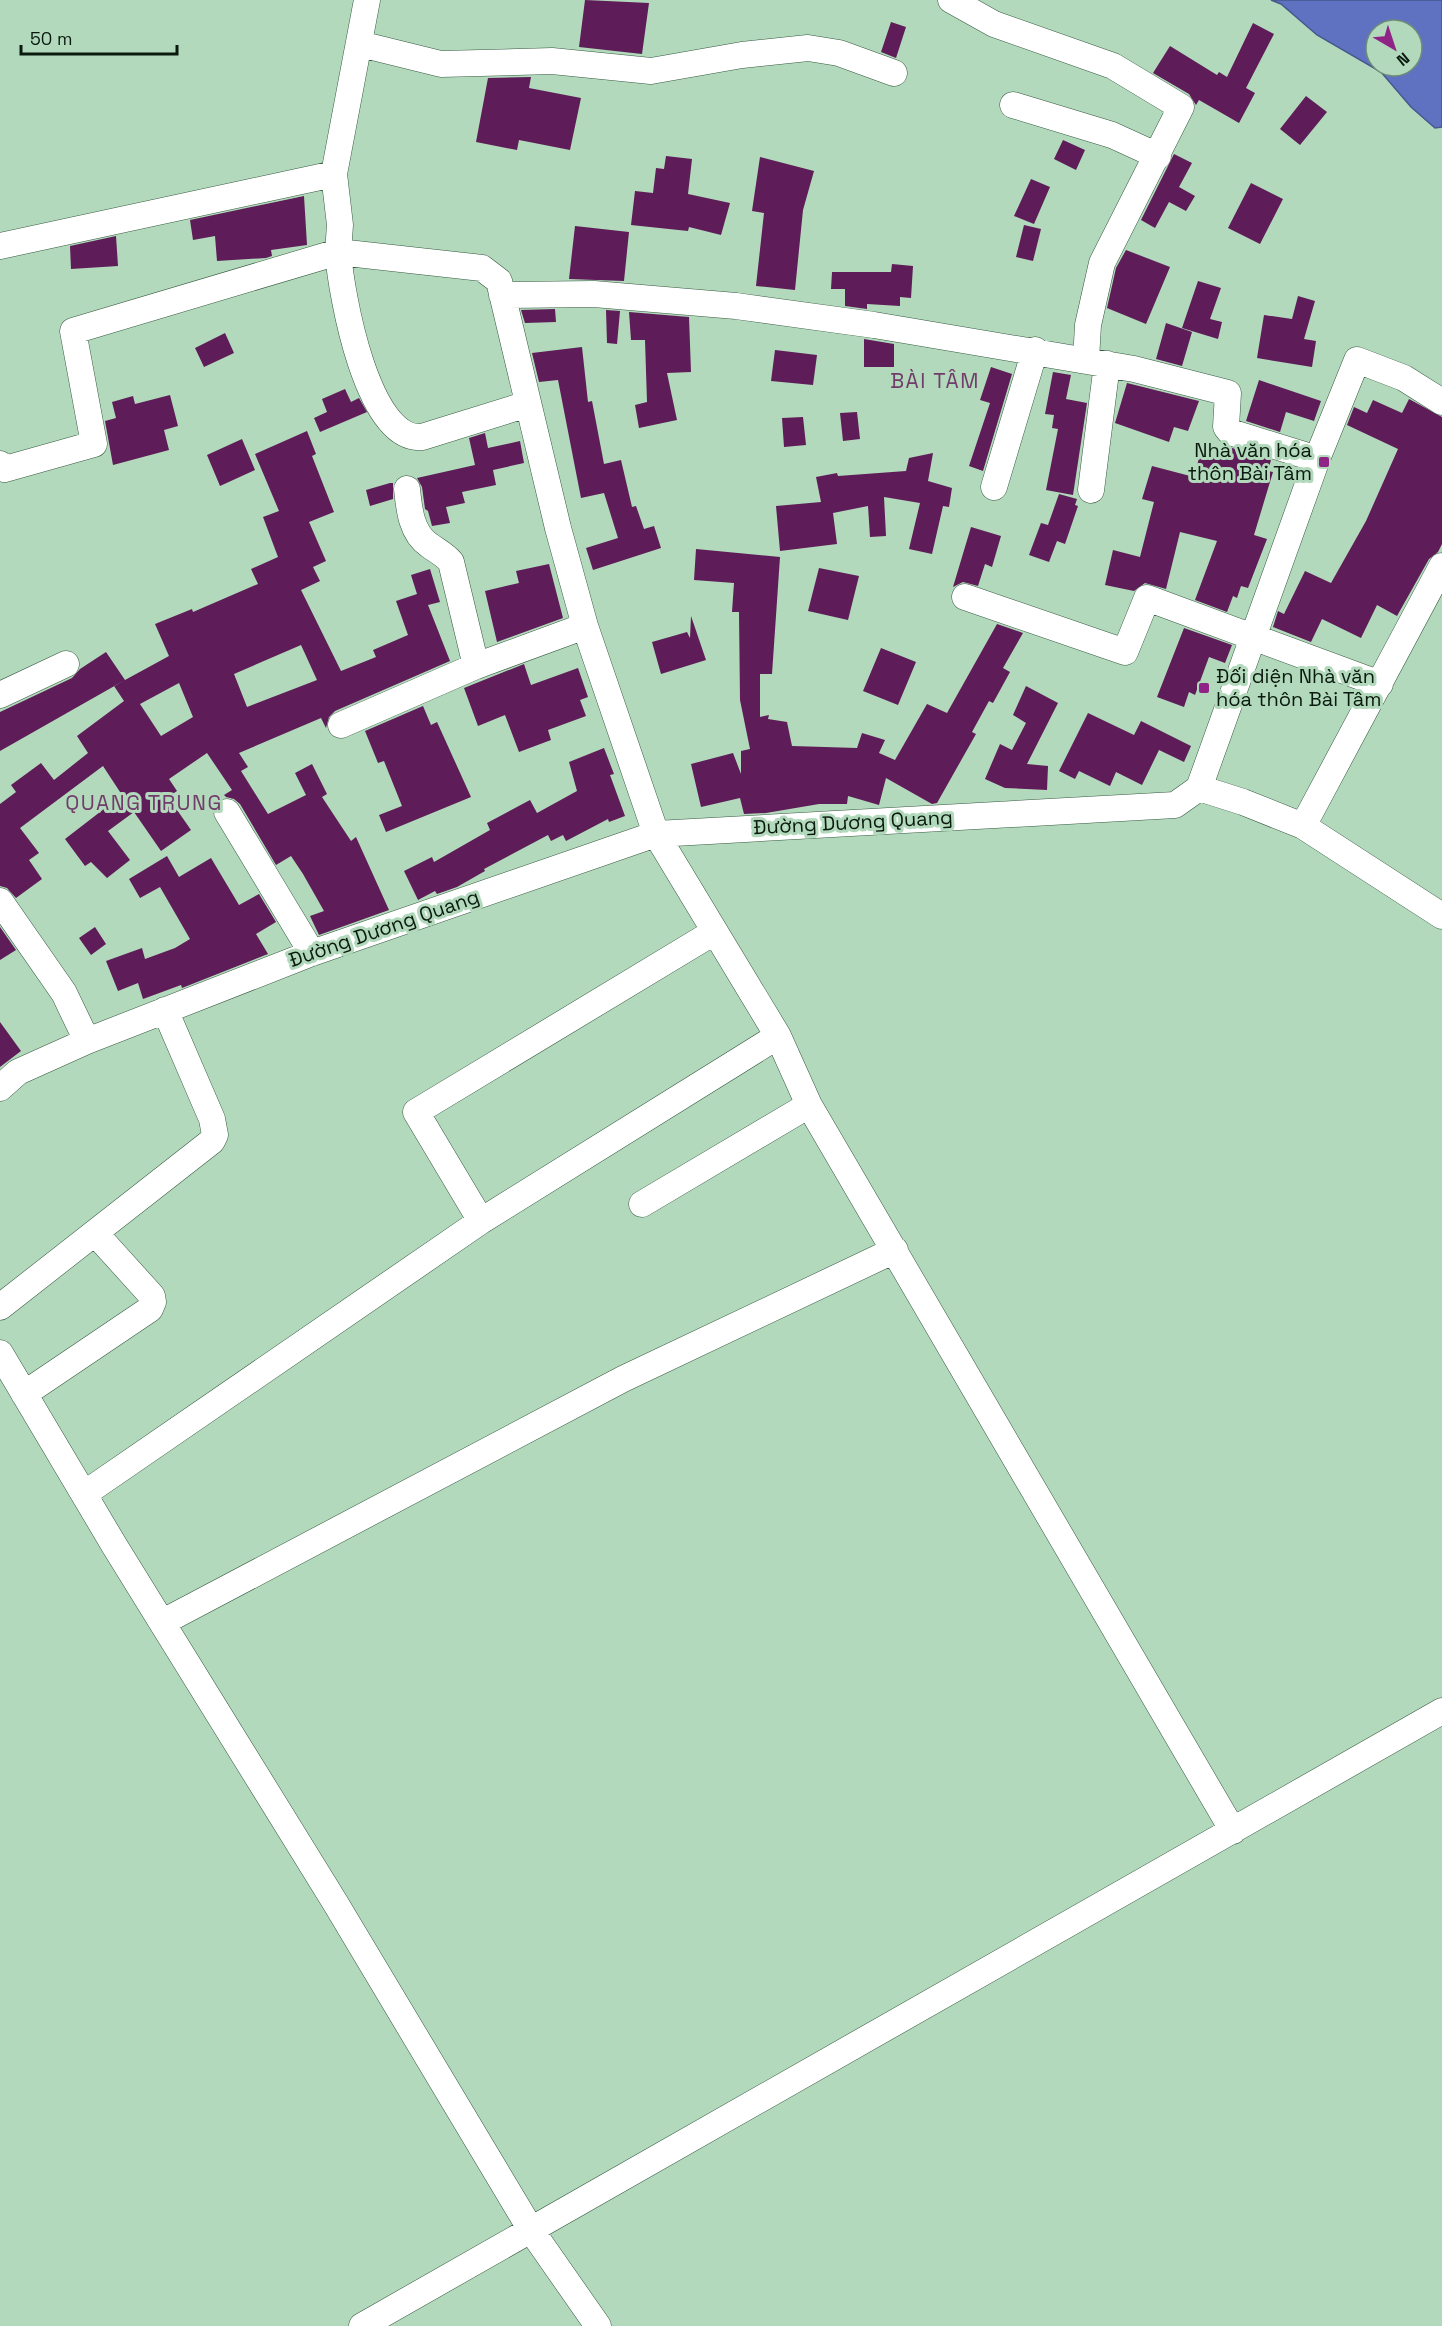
<svg xmlns="http://www.w3.org/2000/svg" width="1442" height="2326" font-family="'Space Grotesk',sans-serif">
	<rect width="100%" height="100%" fill="#b2d9bb"/>
	<path fill="#5f72c1" stroke="#46588c" stroke-width="1.5" fill-rule="evenodd" d="M1271,0h171v127l-7,1 -24,-21 -30,-35 -64,-37 -36,-31zM1376,30h36v36h-36z"/>
	<path fill="#5e1c58" fill-rule="evenodd" d="M585,0l64,3 -7,51 -63,-7z
		M891,22l15,5 -10,31 -15,-6z
		M1253,23l21,11 -28,54 9,5 -16,30 -40,-23 -3,5 -7,-11 -36,-21 17,-27 47,29 2,-3 8,5z
		M531,77l-2,11 52,10 -11,52 -51,-10 -2,10 -41,-8 12,-64z
		M1306,96l21,16 -27,33 -20,-16z
		M1063,140l22,10 -9,20 -22,-11z
		M1174,154l18,9 -13,24 16,9 -9,15 -17,-9 -14,26 -14,-8z
		M666,156l26,3 -4,35 42,9 -9,32 -32,-8 -1,4 -57,-6 4,-34 18,2 3,-25 8,1z
		M760,157l54,14 -11,39 -8,80 -39,-4 8,-73 -12,-2z
		M1031,179l19,8 -16,37 -20,-8z
		M1251,183l32,16 -23,45 -32,-16z
		M304,196l3,49 -36,5 1,6 -6,2 -49,3 -2,-25 -22,4 -3,-20z
		M1024,225l17,4 -8,32 -17,-4z
		M575,226l54,6 -5,49 -55,-2z
		M116,236l2,30 -47,3 -1,-23z
		M1126,250l44,17 -24,57 -39,-16 9,-40z
		M892,264l21,2 -2,32 -11,-1v9l-33,-2v5l-22,-3v-17h-14l1,-17h59z
		M1198,281l23,7 -11,31 12,3 -4,17 -36,-11z
		M1298,296l17,5 -11,38 12,2 -4,26 -55,-9 7,-43 28,4z
		M555,309l1,13 -31,1 -4,-13z
		M606,310l14,1 -3,33 -10,-1z
		M629,312l60,5 2,55 -24,1 10,47 -38,8 -4,-23 12,-3 -2,-62h-14z
		M1166,323l26,9 -10,34 -26,-7z
		M225,333l9,20 -30,14 -9,-19z
		M864,339l30,5v23h-30z
		M582,347l6,55 4,-1 12,63 17,-4 11,47 4,-1 8,23 10,-3 7,22 -68,22 -7,-22 32,-10 -14,-45 -23,5 -23,-118 -19,2 -7,-29z
		M775,350l42,5 -4,30 -42,-4z
		M991,367l21,7 -29,97 -14,-5 21,-63 -10,-3z
		M1053,372l18,3 -5,24 21,4 -14,92 -27,-5 12,-61 -6,-1 2,-13 -9,-1z
		M1259,380l62,21 -7,20 -28,-9 -6,20 -34,-11z
		M1127,383l72,18 -11,30 -14,-4 -5,15 -54,-19z
		M345,389l6,13 8,-4 8,14 -47,20 -6,-14 13,-6 -5,-13z
		M170,395l8,31 -14,4 5,20 -56,15 -8,-44 11,-3 -4,-16 21,-6 2,8z
		M1409,399l33,18v127l-4,8 -9,7 -32,57 -20,-11 -16,33 -39,-19 -11,23 -38,-15 5,-16 6,3 21,-43 26,12 35,-62 32,-72 -51,-24 7,-18 13,6 6,-13 29,13z
		M857,412l3,27 -17,2 -3,-28z
		M803,417l3,28 -22,2 -2,-29z
		M307,431l9,23 -4,2 22,56 -25,10 17,39 -13,6 7,14 -19,9 40,81 35,-14 -3,-7 35,-15 -12,-34 21,-7 -6,-19 19,-6 10,33 -12,3 22,56 -115,50 -6,6 -3,11 -5,-10 -82,35 9,14 -7,4 27,43 38,-19 -11,-22 17,-9 15,30 -5,3 29,44 5,-4 33,73 -70,25 -9,-19 14,-5 -21,-37 -12,-18 -15,9 -36,-61 -6,-5 -8,-2 -2,-2 8,-5 -25,-37 -38,26 8,12 -9,6 23,33 -30,21 -27,-39 -26,19 22,29 -23,18 -16,-16 -6,4 -20,-27 57,-44 -19,-29 -83,62 19,25 -10,7 13,19 -26,19 -9,-10 -7,-2v-82l16,-12 -5,-7 30,-22 13,17 34,-27 -11,-17 47,-35 -10,-15 55,-30 -14,-32 37,-15 1,3 65,-28 -7,-15 27,-12 -15,-40 16,-6 -24,-57zM301,645l16,35 -70,27 -13,-33zM179,683l14,34 -32,19 -21,-32z
		M485,433l3,15 32,-7 4,22 -31,7 3,15 -34,7 3,11 -19,4 4,16 -18,3 -4,-15 -3,-2 -3,-22 -5,-9 58,-13 -6,-27z
		M242,439l13,31 -35,16 -13,-31z
		M1229,447l42,13 -3,11 5,1 -19,63 13,4 -19,49 -7,-2 -4,12 -4,-2 -6,16 -32,-12 22,-59 -37,-9 -14,57 -21,-6 -11,8 -29,-6 8,-35 27,7 14,-55 -12,-3 10,-33 42,11 6,-23 25,6z
		M933,453l-5,28 24,7 -3,19 -6,-1 -11,48 -23,-5 11,-46 -36,-6 2,39 -16,1 -2,-31 -35,7 4,31 -57,7 -4,-45 45,-4 -5,-25 21,-4 1,3 68,-5 3,-13z
		M390,483h3v16l-23,7 -4,-16z
		M1059,494l18,5 -2,6 3,1 -13,38 -8,-3 -8,21 -20,-7 12,-32 7,2z
		M971,527l30,9 -9,31 -7,-3 -7,22 -15,-4 -10,5z
		M696,549l84,8 -8,117h-12v43l9,-2 -1,4 19,3 5,24 65,2 5,-15 23,7 -6,13 16,7 32,-56 20,9 50,-89 26,9 -20,35 7,4 -17,31 -4,-2 -17,31 4,2 -39,69 -5,1 -46,-26 -7,27 -31,-9 -1,8h-28l-53,9 -22,1 -4,-16 -39,9 -10,-43 42,-11 8,21v-23l9,-2 -10,-49 -1,-88h-7l2,-29 -40,-3z
		M549,564l14,54 -66,24 -12,-51 34,-8 -3,-12z
		M819,568l40,8 -11,44 -40,-9z
		M691,616l15,44 -45,14 -9,-32 35,-10 3,6z
		M1184,628l48,17 -7,18 -16,-6 -14,38 -6,-3 -5,15 -27,-10z
		M881,648l35,14 -18,43 -35,-14z
		M106,652l19,28 -125,71v-39l72,-34 8,-9z
		M524,664l7,21 47,-17 10,29 -8,3 6,16 -38,14 3,10 -32,12 -14,-37 -27,11 -14,-38z
		M1026,686l32,17 -31,61 21,2 -1,24 -42,-2 -20,-9 15,-35 12,6 14,-27 -13,-8z
		M423,706l8,19 6,-3 34,75 -85,35 -7,-17 23,-9 -18,-45 -6,2 -13,-32z
		M1088,713l46,22 7,-14 50,25 -7,16 -25,-12 -17,35 -26,-13 -6,14 -31,-15 -4,8 -16,-8z
		M604,748l10,26 -4,1 15,41 -16,6 -1,-3 -42,22 -3,-6 -12,6 -3,-6 -64,34 1,2 -28,16 -20,7 -2,-3 -17,9 -14,-29 28,-14 2,5 56,-32 -3,-7 43,-23 7,13 40,-22 -8,-29z
		M167,856l12,21 32,-19 28,47 20,-11 17,28 -20,12 12,20 -86,34 -1,-3 -38,14 -5,-16 -20,8 -12,-30 36,-13 3,11 30,-11 15,-9 -30,-52 -20,11 -11,-19z
		M0,927l16,23 -16,10z
		M95,927l11,17 -15,11 -12,-17z
		M0,1022l21,29 -21,16z"/>
	<g fill="none" stroke-linecap="round" stroke-linejoin="round">
		<g stroke="#375a41" stroke-width="27">
			<path id="minor" d="M951,0l43,24 119,42 68,41 -79,156 -14,62 -2,35
				M360,44l81,20 111,-3 99,10 91,-16 66,-7 31,5 55,20
				M1013,105l99,30 46,21
				M334,174l33,-174
				M0,246l334,-72 6,51 -2,27 144,16 17,13 59,247 27,98 71,208 122,202 31,69 424,726
				M502,295l92,-1 142,12 138,19 260,44 94,24 -2,34 4,5 87,27
				M0,464l5,5 89,-25 -21,-113 265,-79c3,41 29,190 84,185l106,-33
				M994,487l41,-137
				M407,489c2,19 4,44 22,56 8,6 15,9 22,17l25,104
				M1091,490l16,-126
				M965,597l160,55 22,-54 233,86
				M0,695l66,-31
				M341,725l135,-59 109,-40
				M1199,788l44,14 60,24 139,-260
				M227,812l85,141
				M1303,826l139,90
				M0,901l64,92 23,48
				M0,1088l18,-16 69,-31 225,-88 344,-119 519,-29 24,-17 118,-329 40,-99 47,18 38,24
				M642,1204l167,-99
				M481,1221l-65,-109 298,-180
				M0,1307l212,-166 3,-6 -3,-16 -47,-109
				M0,1353l114,192 222,359 195,326 67,96
				M24,1394l126,-85 3,-7 -1,-6 -57,-63
				M84,1494l397,-273 297,-185
				M163,1622l460,-243 272,-129
				M362,2326l1080,-615"/>
		</g>
		<use href="#minor" stroke="#fff" stroke-width="26"/>
	</g>
	<g fill="#8f2386" stroke="#b2d9bb" stroke-width="2">
		<rect x="1318" y="456" width="12" height="12" rx="3"/>
		<rect x="1198" y="682" width="12" height="12" rx="3"/>
	</g>
	<g text-anchor="middle" dominant-baseline="central" stroke-width="6" stroke-linejoin="round" paint-order="stroke">
		<g font-size="20" fill="#0b1a0f" stroke="#b2d9bb" text-anchor="end">
			<text x="1312" y="450">Nhà văn hóa<tspan x="1312" dy="23">thôn Bài Tâm</tspan></text>
			<text x="1216" y="676" text-anchor="start">Đối diện Nhà văn<tspan x="1216" dy="23">hóa thôn Bài Tâm</tspan></text>
		</g>
		<g font-size="20" fill="#0b1a0f" stroke="#b2d9bb">
			<text transform="translate(853 822) rotate(-3)">Đường Dương Quang</text>
			<text transform="translate(384 928) rotate(-19)">Đường Dương Quang</text>
		</g>
		<g font-size="21" letter-spacing="1.5" fill="#713b6a" stroke="#b2d9bb">
			<text x="935" y="380">BÀI TÂM</text>
			<text x="144" y="802">QUANG TRUNG</text>
		</g>
	</g>
	<g transform="translate(1394 48) rotate(141)"><circle r="28" fill="#b2d9bb" stroke="#6f8d76" stroke-width="1.5"/>
	<path d="M0-4.5L10 22L0 15L-10 22Z" fill="#8f2386"/>
	<text y="-9" font-size="16" font-weight="bold" text-anchor="middle" fill="#0b1a0f">N</text>
	</g>
	<path d="M21 45v9h156v-9" fill="none" stroke="#0b1a0f" stroke-width="3"/>
	<text x="30" y="45" font-size="18" fill="#0b1a0f" stroke="#b2d9bb" stroke-width="4.5" paint-order="stroke">50 m</text>
</svg>
